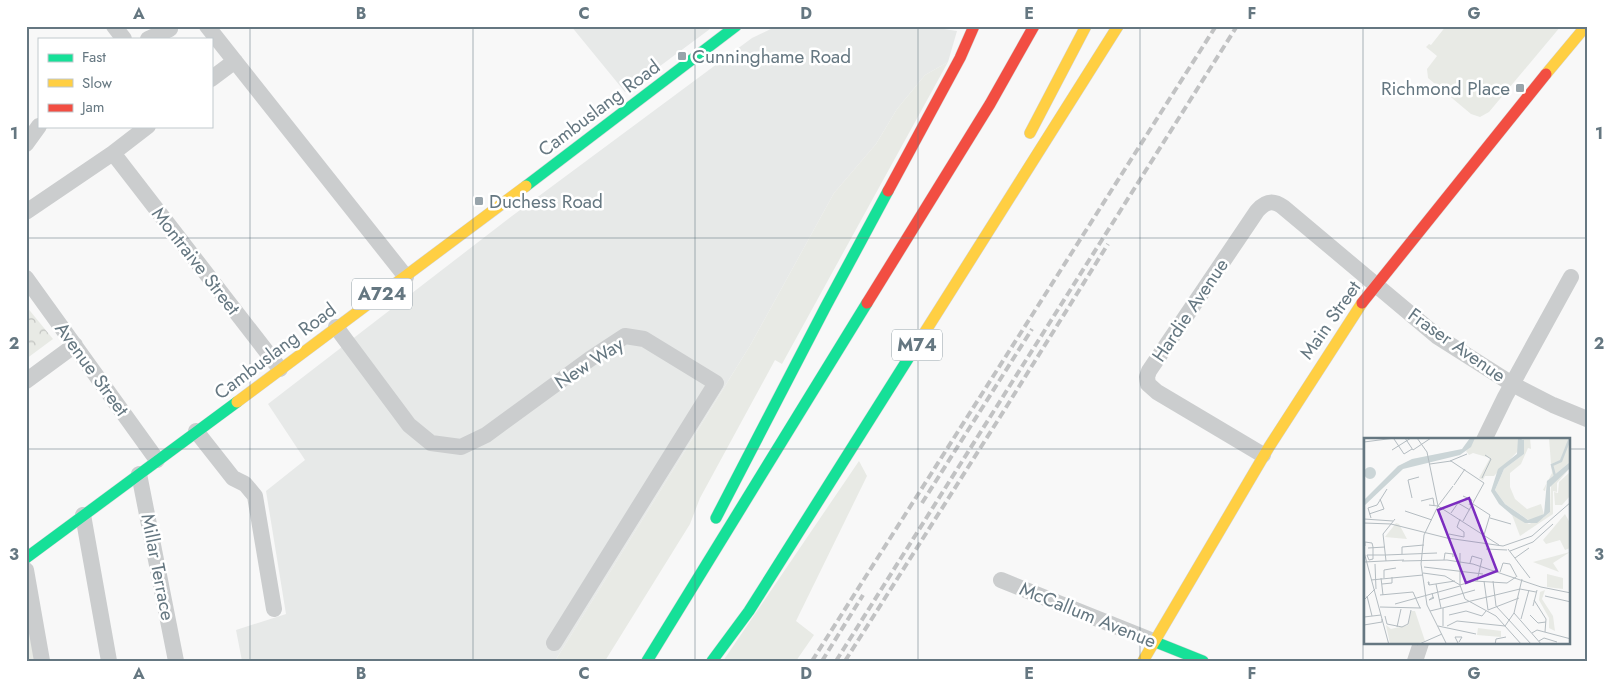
<svg xmlns="http://www.w3.org/2000/svg" width="1613" height="687" font-family="Jost,sans-serif">
	<defs>
		<pattern id="park-crowns" width="20" height="18" patternUnits="userSpaceOnUse" patternTransform="scale(1.25)"><rect width="20" height="18" fill="#e8eae5"/><path d="M2 6a3 3 0 1 1 6 0M12 15a3 3 0 1 1 6 0" fill="none" stroke="#c0c2bf"/></pattern>
	</defs>
	<rect width="100%" height="100%" fill="#f8f8f8"/>
	<path fill="#e7e9e8" d="M571,26h143l-89,66z
		M777,26h148l32,5 -9,31 -23,13 -28,34 -21,35 -42,49 -83,151 -196,317h-313l-6,-31 50,-16 -20,-123 39,-31 -37,-56 244,-188 240,-178z"/>
	<path fill="#e8eae5" d="M1446,26h115l-72,86 -9,5 -9,-3 -43,-36 -1,-9 10,-13 -11,-9 3,-3 2,1z
		M948,62l-166,302 -7,-4 -75,138 -10,26 -85,137h-50l196,-317 83,-151 42,-49 21,-35 28,-34z
		M859,461l8,15 -71,145 18,14 -18,26h-73z
		M26,600l8,61h-8z"/>
	<path fill="url(#park-crowns)" d="M26,306l27,33 -27,20z"/>
	<g fill="none" stroke-linecap="round" stroke-linejoin="round">
		<g stroke="#d4d5d6" stroke-width="12">
			<path id="fast" d="M526,186l210,-160
				M716,518l110,-212 62,-115
				M26,558l211,-156
				M1153,641l50,20
				M647,661l220,-358
				M712,661l37,-50 169,-268"/>
		</g>
		<g stroke="#d4d5d6" stroke-width="12">
			<path id="slow" d="M1546,74l40,-48
				M1030,133l56,-107
				M918,343l200,-317
				M237,402l289,-216
				M1143,661l126,-214 93,-144"/>
		</g>
		<g stroke="#d4d5d6" stroke-width="12">
			<path id="jam" d="M888,191l72,-133 14,-32
				M867,303l123,-199 44,-78
				M1362,303l184,-229"/>
		</g>
		<path stroke="#cbcdce" stroke-width="16" d="M114,26l10,13
			M207,26l199,251
			M148,39l22,-10
			M211,79l24,-18
			M26,144l13,-18
			M113,153l167,216
			M26,212l87,-59 35,-27
			M26,278l131,182
			M336,327l73,98 22,18 30,4 25,-12 104,-76 35,-23 19,3 72,44 -162,260
			M26,381l49,-36
			M196,431l37,47 12,6 10,12 19,113
			M1484,440l21,-43 66,-120
			M1263,455l-106,-63 -9,-8 -1,-7 2,-6 108,-160c8,-9 15,-12 26,-4l155,130 74,47 41,21 34,14
			M139,474l37,187
			M83,515l26,146
			M26,570l16,91
			M1001,580l152,61
			M1415,661l6,-18"/>
		<use href="#fast" stroke="#16e098" stroke-width="11"/>
		<use href="#slow" stroke="#ffcf43" stroke-width="11"/>
		<use href="#jam" stroke="#f24e42" stroke-width="11"/>
		<path stroke="#c1c2c3" stroke-width="4" stroke-dasharray="8 4" stroke-linecap="butt" d="M922,503l110,-174
			M812,661l404,-635
			M822,661l41,-66
			M836,661l401,-635
			M845,661l155,-244 108,-173"/>
	</g>
	<path fill="none" stroke="#657781" stroke-width="1" stroke-opacity="0.55" d="M250,26v635M473,26v635M695,26v635M918,26v635M1140,26v635M1363,26v635M26,238h1561M26,449h1340M1569,449h18"/>
	<g fill="#98a4ab" stroke="#fff" stroke-width="2">
		<rect x="677" y="51" width="10" height="10" rx="2.5"/>
		<rect x="1515" y="83" width="10" height="10" rx="2.5"/>
		<rect x="474" y="196" width="10" height="10" rx="2.5"/>
	</g>
	<g text-anchor="middle" dominant-baseline="central" stroke-width="5" stroke-linejoin="round" paint-order="stroke">
		<g fill="#fff" stroke="#93a0a7" stroke-width="1">
			<rect x="352" y="278.5" width="60" height="31" rx="4"/>
			<rect x="892" y="329.5" width="50" height="31" rx="4"/>
		</g>
		<g font-size="18" font-weight="bold" fill="#657781">
			<text x="382" y="294">A724</text>
			<text x="917" y="345">M74</text>
		</g>
		<g font-size="19" fill="#657781" stroke="#fff" text-anchor="start">
			<text x="692" y="56">Cunninghame Road</text>
			<text x="1510" y="88" text-anchor="end">Richmond Place</text>
			<text x="489" y="201">Duchess Road</text>
		</g>
		<g font-size="19" fill="#657781" stroke="#fff">
			<text transform="translate(599 108) rotate(-37)">Cambuslang Road</text>
			<text transform="translate(196 261) rotate(52)">Montraive Street</text>
			<text transform="translate(1190 310) rotate(-56)">Hardie Avenue</text>
			<text transform="translate(1330 320) rotate(-55)">Main Street</text>
			<text transform="translate(1457 345) rotate(35)">Fraser Avenue</text>
			<text transform="translate(275 351) rotate(-37)">Cambuslang Road</text>
			<text transform="translate(589 363) rotate(-33)">New Way</text>
			<text transform="translate(92 369) rotate(54)">Avenue Street</text>
			<text transform="translate(158 567) rotate(79)">Millar Terrace</text>
			<text transform="translate(1088 615) rotate(22)">McCallum Avenue</text>
		</g>
	</g>
	<g transform="translate(1364 438)">
		<rect width="206" height="206" fill="#f8f8f8"/>
		<path d="M206,34v24l-8,9h-7l-1,-13 4,1 1,-11zM201,76l5,9v25l-5,2 -5,-10 -14,4 -3,-4zM32,85l3,1 8,15 -22,-2zM183,136l16,4v11l-16,-2zM114,190l23,3v6l-24,-2z" fill="#e8eae5"/>
		<path d="M159,0h7l1,11 -3,-1 -7,16 -11,9v14l5,12 12,10 14,-5 3,10 -14,7 -25,-17 -10,-14 9,-21 20,-15zM201,10h5v14l-23,19 -2,10 -2,-1 9,-17 -1,-9 10,-3zM206,30l-13,15v9l-4,-1v23l-33,22 -8,-21 17,9 14,-6 7,-6 1,-28zM206,114l-17,11 6,9 -26,-10zM181,152l-3,9 11,17 2,15 -6,-3v-10l-10,-18 1,-8z" fill="#e8eae5"/>
		<path d="M185,0h21v10h-5l-4,12 -10,4z" fill="#e8eae5"/>
		<path d="M111,0h43l1,12 -25,26h-9l-2,4 -4,-2 11,-20 -17,-5 -4,2 -3,-4zM47,173h4l10,30 -9,3h-26l-4,-19 5,4 17,-4z" fill="#e8eae5"/>
		<path d="M106,0h5l-4,9 -11,8 -57,14 -39,37v-6l34,-34 14,-7 50,-10zM154,0l6,2v14l-20,15 -9,21 10,14 23,16 16,-6 3,-33 23,-19v6l-20,19v25l-13,11h-12l-13,-8 -13,-11 -8,-13 7,-22 19,-15zM0 35a6 6 0 1 1 12 0a6 6 0 1 1-12 0Z" fill="#cbd5d7"/>
		<path fill="none" stroke="#cbd5d7" stroke-width="2.5" d="M191,38l-3,-11 9,-4 9,-23"/>
		<path fill="none" stroke="#b4bcc1" stroke-width="1" d="M41,0l8,12 18,-12M53,0l10,14 11,54M30,1l10,15 8,-5M0,4l31,-4M28,12l19,-12M86,23l17,-7M66,26l21,-3 33,22 -21,38M118,40l9,-19 -6,-4M90,47l11,-16M99,58l9,4 -3,5M48,60l-4,-18 11,-3M57,63l12,-3 1,7M109,66l17,11 -6,20M65,67l9,1 15,-20M74,68l-14,29 -3,29 6,41 20,40M74,68l61,39M41,73l27,9M87,75l7,-10 12,7M5,76l15,-5 -4,-10M7,80l-3,-10 9,-3 10,-16M126,80l21,6M0,81l29,2M0,85l27,1 56,14 56,8 29,-10 39,-34M85,96l15,3v-5l-7,-5 3,-8M1,108v-4l7,1 1,4v12l-4,1 -2,-5h18l52,-2M4,110l17,-1M122,111l21,1M144,111l22,29M146,113l23,-9 20,-18M0,114l25,93M96,115v32l5,14 31,17 26,29M38,116v-7l22,-2M151,120l14,-10M80,122l1,-7 8,1v3M22,123l-3,-27 12,-15M38,123l45,-1 26,4 68,23 30,6M0,124l40,-2M106,125l2,-7 10,3 -5,22M11,126l1,25M60,129l59,7M136,134l3,-9 7,1 7,13M59,135l22,3 15,9 14,-4 33,2 9,-6M17,140l2,17M20,140v-8l12,-2M7,142l52,-5M120,143l4,29M129,143l3,25 36,39M18,146l10,-1v-6M72,146l5,24M65,147l-1,-3h1v3l26,-4M68,155l1,4 1,1 -5,2 4,-3M16,157l33,-3 7,16M3,158l5,20M181,158l26,6M0,162l11,-11M75,162l36,-10M170,162l12,19 -1,13M31,166l65,-18M169,168l4,-16M16,169l41,1M124,172l31,-12M66,173l90,-22 16,3M150,175l28,32M85,177l17,-4 16,5 4,-5M166,177l8,8 8,-1M21,178l2,8 15,3 6,-3 3,-14M0,179l17,-2M157,181l8,-29M0,187l18,-3v-3M74,188l38,8M79,188v-18M83,188l10,-5 48,5M141,188l9,-13 8,-34M33,189l4,-18M168,195l5,-3 34,9M175,203l5,-3 13,4M95,204l3,-5h-7l4,8M53,207l25,-11M131,207l1,-6 10,-2"/>
		<path fill="#7b2cbf" fill-opacity="0.15" stroke="#7b2cbf" stroke-width="2.5" d="M105,60l28,73 -31,12 -28,-73z"/>
		<rect width="206" height="206" fill="none" stroke="#657781" stroke-width="2.5"/>
	</g>
	<rect width="1613" height="687" fill="none" stroke="#ffffff" stroke-width="55"/>
	<rect x="38" y="38" width="175" height="90" fill="#ffffff" stroke="#c1c9cd"/>
	<rect x="48" y="54" width="25" height="8" fill="#16e098" stroke="#c1c9cd"/>
	<text x="82" y="62" font-size="15" fill="#657781">Fast</text>
	<rect x="48" y="79" width="25" height="8" fill="#ffcf43" stroke="#c1c9cd"/>
	<text x="82" y="88" font-size="15" fill="#657781">Slow</text>
	<rect x="48" y="104" width="25" height="8" fill="#f24e42" stroke="#c1c9cd"/>
	<text x="82" y="112" font-size="15" fill="#657781">Jam</text>
	<rect x="28" y="28" width="1558" height="632" fill="none" stroke="#657781" stroke-width="2"/>
	<g font-size="16" text-anchor="middle" font-weight="bold" fill="#657781">
		<text x="139" y="19">A</text>
		<text x="361" y="19">B</text>
		<text x="584" y="19">C</text>
		<text x="806" y="19">D</text>
		<text x="1029" y="19">E</text>
		<text x="1252" y="19">F</text>
		<text x="1474" y="19">G</text>
		<text x="14" y="139">1</text>
		<text x="1599" y="139">1</text>
		<text x="14" y="349">2</text>
		<text x="1599" y="349">2</text>
		<text x="14" y="560">3</text>
		<text x="1599" y="560">3</text>
		<text x="139" y="679">A</text>
		<text x="361" y="679">B</text>
		<text x="584" y="679">C</text>
		<text x="806" y="679">D</text>
		<text x="1029" y="679">E</text>
		<text x="1252" y="679">F</text>
		<text x="1474" y="679">G</text>
	</g>
</svg>
